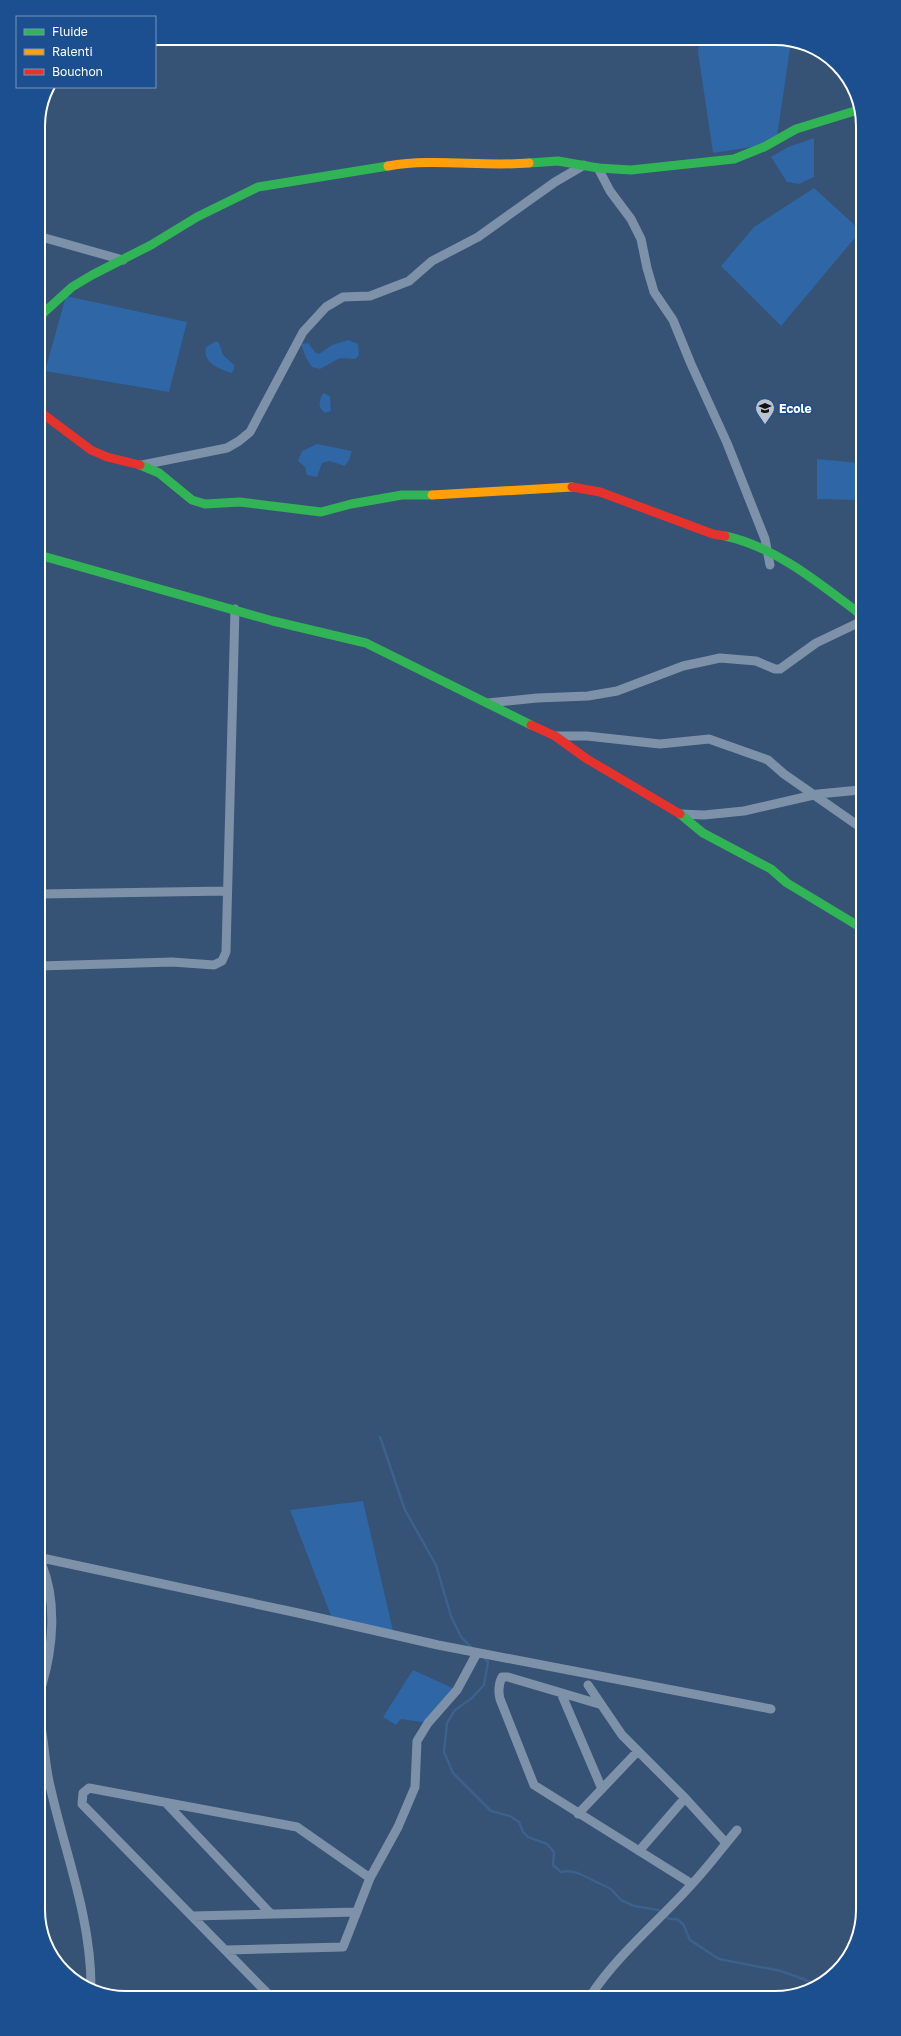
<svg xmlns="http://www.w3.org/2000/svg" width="901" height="2036" font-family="'Golos Text',sans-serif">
	<rect width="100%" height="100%" fill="#365274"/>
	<path fill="#2f66a5" d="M699,38h82l10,4 -15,101 -63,10 -15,-101z
		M814,138v39l-15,7 -12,-2 -16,-25 17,-10z
		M814,188l45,41v4l-78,93 -60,-60 33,-39z
		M66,296l121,26 -18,70 -124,-21z
		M348,340l10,4 1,11 -4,4 -15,-1 -20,11 -8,-2 -6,-9 -5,-14 7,-1 8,10 3,1 13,-9z
		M216,341l3,2 4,12 11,10v4l-2,4c-14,-4 -30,-11 -26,-26z
		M323,393l7,3 1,15 -6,2c-8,-6 -6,-12 -2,-20z
		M317,444l35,7 -3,9 -4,6 -16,-5 -7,2 -5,14 -10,-2 -2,-8 -7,-6 4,-10z
		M817,459l42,4v37l-42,-1z
		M363,1501l31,134 -61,-14 -43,-111z
		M413,1670l44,20 -29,33 -27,-4 -5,6 -13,-8z"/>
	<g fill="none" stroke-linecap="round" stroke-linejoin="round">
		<path stroke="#3b618d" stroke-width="2.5" d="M380,1437l25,73 31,55 15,51 10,21 12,12
			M483,1657l5,5 -4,23 -12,13 -17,12 -8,13 -3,29 9,21 38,38 19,5 9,6 4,10 5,5 19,7 7,8 -1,13 8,7 7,-1 10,2 33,16 10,11 13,6 24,4 3,2
			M665,1915l4,4h8l6,5 7,16 29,19 62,12 33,12"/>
		<path stroke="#7d92a8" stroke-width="9" d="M598,168l12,23 21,28 10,20 6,29 7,24 19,28 18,44 36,79 38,96 5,26
			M38,236l85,24
			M142,465l85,-17 12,-7 11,-9 53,-100 23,-25 17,-10 27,-1 39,-15 23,-20 46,-24 77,-55 29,-17
			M488,703l49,-5 51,-2 29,-5 66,-25 37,-8 36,3 19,8h5l36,-26 44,-21
			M556,736h31l73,8 49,-5 59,21 16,14 76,53
			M680,814l24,1 40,-4 74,-17 42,-4
			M40,894l187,-3
			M40,966l132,-4 42,3 8,-4 4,-9 9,-343
			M42,1558l256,55 140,32 333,64
			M42,1565c15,37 11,82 0,120
			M588,1685l34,50 63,63 41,45
			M561,1693l41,96
			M599,1704l-91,-27h-6c-4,8 -4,14 -2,22l34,86 158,99
			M42,1733c3,19 4,39 9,57 15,66 40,128 40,197
			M166,1803l105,111
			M578,1814l59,-62
			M639,1851l46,-53
			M370,1878l28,-51 17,-40 2,-46 11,-18 29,-33 20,-37
			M192,1916l165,-4
			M226,1950l117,-3 27,-69 -73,-51 -208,-39 -6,5 -1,11 189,193
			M799,1993l16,-8
			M591,1995c28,-42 68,-74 101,-111 16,-17 30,-36 45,-54"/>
		<path stroke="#30b455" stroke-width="9" d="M529,163l29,-2 40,7 33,2 103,-11 30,-12 32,-18 62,-19
			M39,317l33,-30 20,-12 59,-30 46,-28 61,-30 130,-21
			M140,465l19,8 33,27 13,4 35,-2 81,10 30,-8 51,-9h30
			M725,536c51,11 94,47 135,78
			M39,555l234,66 93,22 165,82
			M680,814l23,19 68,36 16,14 73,44"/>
		<path stroke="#ff9f0a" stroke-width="9" d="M388,166c47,-8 94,1 141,-3
			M432,495l140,-8"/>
		<path stroke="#e5322d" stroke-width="9" d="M39,411l52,39 16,7 33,8
			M572,487l28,5 113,42 12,2
			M531,725l24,11 32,23 93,55"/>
	</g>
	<defs>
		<g id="school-pin" transform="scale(1)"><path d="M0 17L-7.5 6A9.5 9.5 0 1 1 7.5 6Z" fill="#b9c2ce" stroke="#1b4f8f"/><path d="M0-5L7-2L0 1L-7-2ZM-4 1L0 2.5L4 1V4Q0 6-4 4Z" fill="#111"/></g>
	</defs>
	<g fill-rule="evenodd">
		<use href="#school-pin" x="765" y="408"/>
	</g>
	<g text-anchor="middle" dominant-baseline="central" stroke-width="3" stroke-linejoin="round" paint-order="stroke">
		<g font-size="12" font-weight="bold" fill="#fff" stroke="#1b4f8f" text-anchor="start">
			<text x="779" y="408">Ecole</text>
		</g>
	</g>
	<path d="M0 0H901V2036H0ZM126 45H775A81 81 0 0 1 856 126V1910A81 81 0 0 1 775 1991H126A81 81 0 0 1 45 1910V126A81 81 0 0 1 126 45Z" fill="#1b4f8f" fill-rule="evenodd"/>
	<path fill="none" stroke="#fff" stroke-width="2" d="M126 45H775A81 81 0 0 1 856 126V1910A81 81 0 0 1 775 1991H126A81 81 0 0 1 45 1910V126A81 81 0 0 1 126 45Z"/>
	<rect x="16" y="16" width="140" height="72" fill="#1b4f8f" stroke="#7695bc"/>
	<rect x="24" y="29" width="20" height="6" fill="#30b455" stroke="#7695bc"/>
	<text x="52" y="36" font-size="12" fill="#ffffff">Fluide</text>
	<rect x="24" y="49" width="20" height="6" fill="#ff9f0a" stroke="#7695bc"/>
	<text x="52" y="56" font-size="12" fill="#ffffff">Ralenti</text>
	<rect x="24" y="69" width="20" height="6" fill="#e5322d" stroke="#7695bc"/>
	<text x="52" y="76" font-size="12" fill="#ffffff">Bouchon</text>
</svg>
